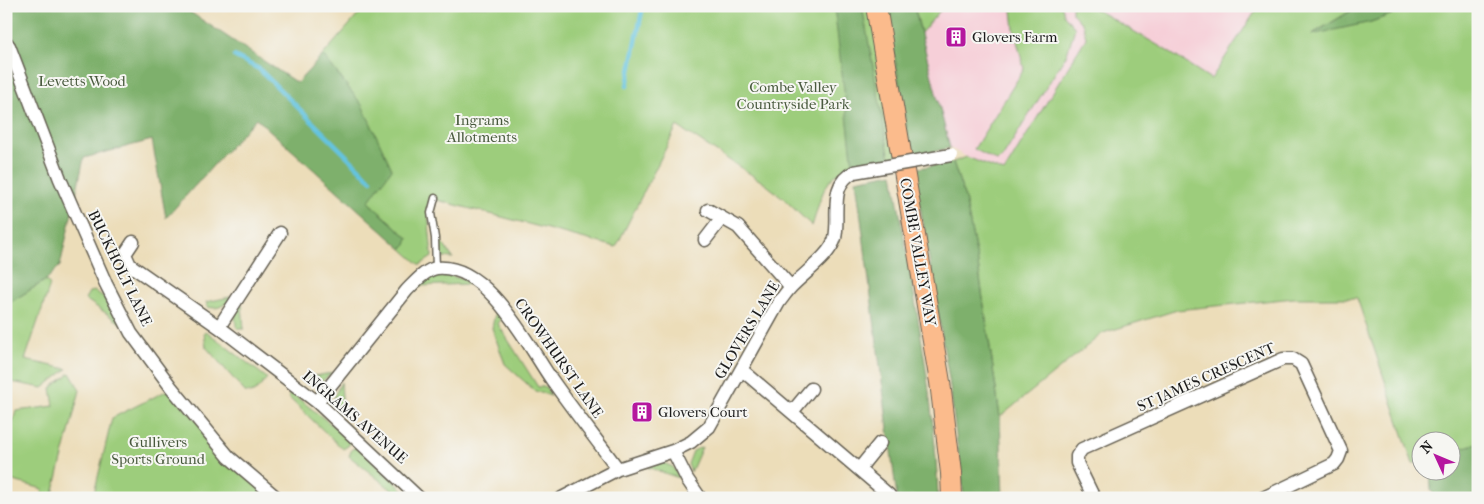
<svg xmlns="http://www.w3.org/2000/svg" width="1484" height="504" font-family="'IM FELL French Canon',serif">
	<rect width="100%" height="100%" fill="#f6f6f2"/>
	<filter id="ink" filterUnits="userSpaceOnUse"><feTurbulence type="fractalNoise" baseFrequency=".02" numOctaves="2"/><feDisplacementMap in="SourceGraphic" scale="10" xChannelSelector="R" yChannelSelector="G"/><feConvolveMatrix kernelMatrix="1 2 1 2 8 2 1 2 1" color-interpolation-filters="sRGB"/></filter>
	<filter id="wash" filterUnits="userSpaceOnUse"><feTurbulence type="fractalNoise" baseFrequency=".0096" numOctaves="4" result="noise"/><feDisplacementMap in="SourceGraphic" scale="20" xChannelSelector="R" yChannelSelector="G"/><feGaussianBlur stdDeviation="1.12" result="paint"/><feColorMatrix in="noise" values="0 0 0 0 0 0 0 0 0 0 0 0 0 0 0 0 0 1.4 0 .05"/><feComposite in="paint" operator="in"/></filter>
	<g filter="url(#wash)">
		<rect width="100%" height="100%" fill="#ecddb9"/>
		<path fill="#f6cfd8" d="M914,6h349l-58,87 -168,138 -70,-74 -17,-9z"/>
		<path fill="#9dcd7c" stroke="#5c744c" d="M366,6h520l26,150c-25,4 -68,5 -83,26 -9,12 -12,30 -17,44l-30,-29 -18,-14 -87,-57 -61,121 -179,-47 -5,-5 -4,17 4,45 -12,8 -18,-16 4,-4 2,-7 -40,-36 -45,-147z
			M914,6h30l-23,27z
			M1008,6h54l2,9 11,13 -8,26 -65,104 -5,3 -23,-12 50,-80 -10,-40 -2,-19z
			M1072,6h18l71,41 50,32 48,-73h100l-47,28 59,-12 43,-16h64v437l-26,8v-9h-30l-1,19 -8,3 -56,-166h-63l-117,12 -74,23 -103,84 -22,-153 -13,-66 -12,-36 14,-5 37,15 82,-134 -3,-13 -11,-12z
			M438,237l15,21 -14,-1z
			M438,273l25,6 6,5 -51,2 5,-6z
			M46,280l4,5 -25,75 42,9 -24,19 -37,-7v-76z
			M94,291l17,10 11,23 -37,-25 4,-7z
			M230,297l2,1c-7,7 -14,12 -24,9l-2,-5z
			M240,304l2,1 2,24h-6c-5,-9 -3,-17 2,-25z
			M496,309l5,10 -3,5 40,63h8l5,9 -16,-5 -30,-27 -13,-36z
			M206,331l61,47c-6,7 -12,18 -22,14l-39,-45 -2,-14z
			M70,373l10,17 -28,108h-11l2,-9 -37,-10v-34l10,-34 38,-5 -3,-18z
			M332,373c-13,10 -15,15 -30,5z
			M341,382l2,30 -8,-7 -1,-8z
			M168,390l102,108h-177l19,-80z
			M289,394h4l58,46 -3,6 -5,3 -54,-51z
			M358,446l53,52h-9l-53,-42 3,-7z
			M702,447l-11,25 -3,-8 5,-13z
			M661,462l12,5 6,11 -32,-11z"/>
		<path fill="#7eb06c" stroke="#4d6644" d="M6,6h175l116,77 26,-28 39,50 30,64 -24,33 40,36 -2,7 -4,4 -146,-131 -90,100 -14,-78 -68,18 -24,108 -14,14 -40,25z
			M834,6h28l28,153 -37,7z
			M886,6h28l36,142 -38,8z
			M1359,6h55l-43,16 -60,13z
			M953,162l12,36 13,66 22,153 3,81h-39l-15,-119 -35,-210z
			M893,173c17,106 42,218 45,325h-41l-41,-318z
			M1478,443v55h-42l-5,-8 -1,-18h22v-21z"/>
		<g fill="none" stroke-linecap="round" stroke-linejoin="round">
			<path stroke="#63c4e1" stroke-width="4.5" d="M234,56l25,13 112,111
				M627,86l16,-80"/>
		</g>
	</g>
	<g filter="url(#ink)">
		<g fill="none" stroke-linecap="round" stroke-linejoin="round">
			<g stroke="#656053" stroke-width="9">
				<path id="lane" d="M435,198l-4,15 4,25 1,30"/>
			</g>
			<g stroke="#656053" stroke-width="15">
				<path id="street" d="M6,42l3,4 51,133 46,105 25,49 40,54 58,70 48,41
					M708,210l30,17 53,60
					M705,240l17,-22
					M133,242l-8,12 5,11 89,62 98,75 102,96
					M219,327l61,-94
					M742,370l147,125
					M317,402l90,-112c8,-8 19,-21 30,-22 51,-5 91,78 115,112 21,30 44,59 66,89
					M792,412l19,-23
					M673,451l14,28 13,19
					M859,469l21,-26
					M562,498l56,-29 55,-18 18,-9 18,-15 70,-125c4,-5 8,-11 12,-15 13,-14 39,-31 44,-49 5,-22 -7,-54 19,-66
					M1094,498l-17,-35v-7l5,-7 201,-90h10l8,5 40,87 -3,8 -4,5 -71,34"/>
			</g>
			<g stroke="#656053" stroke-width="22">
				<path id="primary" d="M876,6l64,376 11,91 1,25"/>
			</g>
			<use href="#lane" stroke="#fff" stroke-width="6"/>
			<use href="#street" stroke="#fff" stroke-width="12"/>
			<use href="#primary" stroke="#fbbb8c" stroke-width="20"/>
			<g stroke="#656053" stroke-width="15" stroke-linecap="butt">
				<path id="street-bridge" d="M854,172l97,-17"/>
			</g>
			<use href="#street-bridge" stroke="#fff" stroke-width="12"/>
		</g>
	</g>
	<defs>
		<g id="building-square" transform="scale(1.125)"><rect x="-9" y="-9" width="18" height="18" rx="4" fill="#b5179e" stroke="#f6f6f2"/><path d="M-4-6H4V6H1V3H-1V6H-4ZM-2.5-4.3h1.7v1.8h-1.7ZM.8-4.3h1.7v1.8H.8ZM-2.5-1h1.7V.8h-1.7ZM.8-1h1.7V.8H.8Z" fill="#fff"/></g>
	</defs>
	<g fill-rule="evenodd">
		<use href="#building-square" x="956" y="37"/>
		<use href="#building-square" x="642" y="412"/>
	</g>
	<g text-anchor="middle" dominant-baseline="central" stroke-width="4" stroke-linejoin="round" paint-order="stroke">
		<g font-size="15" fill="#1c1c1c" stroke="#f6f6f2" text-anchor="start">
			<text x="972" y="37">Glovers Farm</text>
			<text x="658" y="412">Glovers Court</text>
		</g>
		<g font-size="15" fill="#495a3e" stroke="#f6f6f2">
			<text x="82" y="81">Levetts Wood</text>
			<text x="793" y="87">Combe Valley<tspan x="793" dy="17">Countryside Park</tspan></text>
			<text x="482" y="120">Ingrams<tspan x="482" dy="17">Allotments</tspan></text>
			<text x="158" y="442">Gullivers<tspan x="158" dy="17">Sports Ground</tspan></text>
		</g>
		<g font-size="15" fill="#1c1c1c" stroke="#f6f6f2">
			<text transform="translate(918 252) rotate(80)">COMBE VALLEY WAY</text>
			<text transform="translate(120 268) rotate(64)">BUCKHOLT LANE</text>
			<text transform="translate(747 330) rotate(-59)">GLOVERS LANE</text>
			<text transform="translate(559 358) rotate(55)">CROWHURST LANE</text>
			<text transform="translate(1206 377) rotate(-24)">ST JAMES CRESCENT</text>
			<text transform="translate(355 417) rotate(41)">INGRAMS AVENUE</text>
		</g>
	</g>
	<rect width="1484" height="504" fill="none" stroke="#f6f6f2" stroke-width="25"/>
	<g transform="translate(1436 456) rotate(314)"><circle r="24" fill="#f6f6f2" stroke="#9f9f9c"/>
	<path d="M0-4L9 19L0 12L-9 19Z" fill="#b5179e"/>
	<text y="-8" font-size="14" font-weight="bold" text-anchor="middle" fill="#1c1c1c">N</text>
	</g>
</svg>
